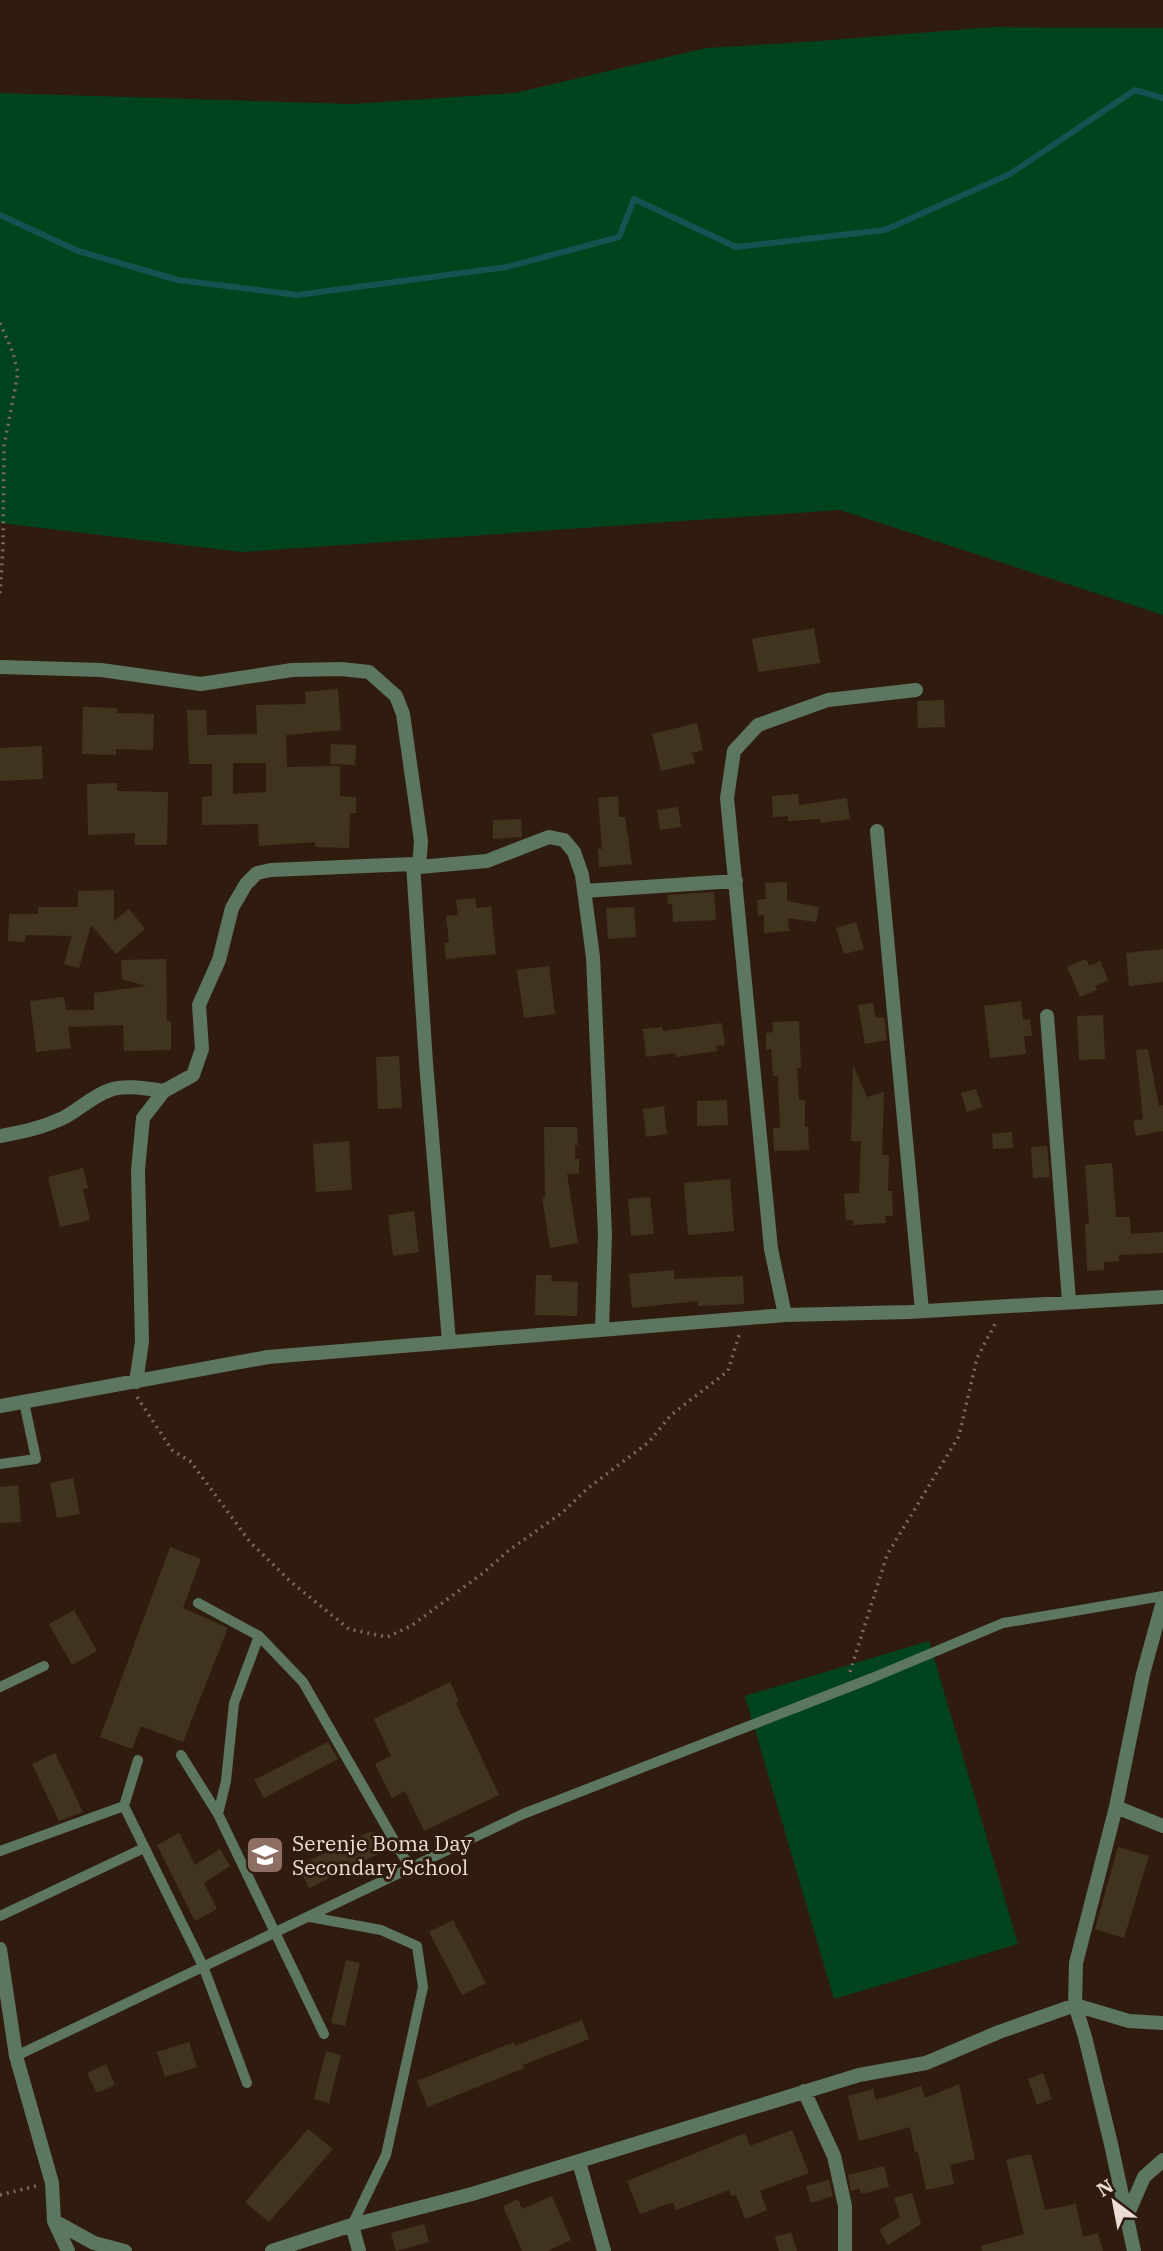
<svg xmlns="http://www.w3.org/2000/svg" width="1163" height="2251" font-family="'IBM Plex Serif',serif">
	<rect width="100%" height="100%" fill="#301c0f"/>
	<path fill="#00431d" d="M993,27l170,1v587l-323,-105 -598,42 -242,-29v-430l353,11 162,-11 191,-45 113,-7z
		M929,1641l89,303 -184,55 -89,-303z"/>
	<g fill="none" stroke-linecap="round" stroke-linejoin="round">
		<path stroke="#175253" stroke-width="6" d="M0,215l78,36 100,29 119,15 210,-28 112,-30 15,-38 102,48 149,-17 125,-56 125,-84 28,8"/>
	</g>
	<path fill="#41341f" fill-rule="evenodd" d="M814,628l6,35 -62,9 -6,-33z
		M338,689l3,41 -55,5 1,32 53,-1v30l16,1v16h-6l-1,35 -34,-1v-5l-56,4 -1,-22 -56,1v-28l10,-1v-32h-23l-2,-54h19l1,25 50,-1 -1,-29 50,-1 -1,-12zM233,763h33v29l-33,2z
		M944,700l1,27 -27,1 -1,-27z
		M83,707l34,1v5l37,1 -1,36 -37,-1v6l-34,-1z
		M697,723l6,27 -11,3 3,10 -34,8 -9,-37z
		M331,744l25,1 -1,20 -25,-1z
		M42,746l1,33 -43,2v-33z
		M117,783v8l51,1 -1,53h-32v-12l-47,2 -1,-51z
		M798,794l1,11 48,-7 3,21 -29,4 -1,-4 -32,2v-5l-15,1 -1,-21z
		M618,796l1,21h6l7,47 -33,3 -1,-18h4l-4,-51z
		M678,807l3,20 -21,3 -3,-20z
		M521,819l1,18 -29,2v-19z
		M787,882v19l32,6 -3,15 -28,-4 1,13 -25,2v-18l-6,1 -1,-16 9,-1 -1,-16z
		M114,890v31l15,-12 16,20 -29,25 -25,-29 -12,43 -15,-4 8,-28 -46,-1 -1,7 -17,-1 1,-27h29v-7h40v-16z
		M714,892l2,28 -43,2 -1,-18h-4l-1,-9z
		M475,898l2,10 14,-1 5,47 -50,5 -2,-16 5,-1 -3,-26 12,-1 -2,-15z
		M634,907l2,30 -28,2 -2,-31z
		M856,922l8,27 -20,5 -8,-26z
		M1163,949v33l-34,4 -3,-33z
		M166,959l1,62h4v29l-47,1 -1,-26 -55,2 3,21 -35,4 -6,-51 34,-4 2,13h28v-17l52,-7 -24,-7 -1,-19z
		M1086,959l3,7 11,-5 8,19 -13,6 2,4 -17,7 -13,-30z
		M549,966l6,48 -31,4 -7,-48z
		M1021,1001l2,19 7,-1 2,17h-8l2,18 -36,4 -6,-52z
		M873,1003l3,15 8,-1 3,23 -22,4 -7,-39z
		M1103,1015l2,44 -26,1 -2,-44z
		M799,1021l2,47h-4l2,32h6v27h3l1,23 -35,1 -1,-23h7l-2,-52h-5l-2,-27 -5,1v-17l7,-1 -1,-10z
		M722,1023l3,22 -9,1 1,5 -41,6 -1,-4 -29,4 -3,-28 19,-2 1,4z
		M1148,1049l11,57 4,-1v26l-27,5 -3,-15 10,-2 -7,-69z
		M399,1056l3,52 -24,1 -2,-52z
		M853,1065l14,32 17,-5 -2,63h7l-1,36h4l1,25h-8l1,7 -33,2v-5h-7l-2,-26 15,-1 2,-52h-10z
		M976,1089l6,18 -15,5 -6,-19z
		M727,1100l1,25 -31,1v-25z
		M664,1106l3,28 -21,3 -3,-28z
		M544,1127h33l1,18h-3v14h4v15h-12l11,69 -28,5 -8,-51h3z
		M1012,1132l1,16 -20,1 -1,-15z
		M349,1141l3,49 -36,2 -3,-48z
		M1047,1146l3,31 -17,1 -2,-31z
		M1112,1163l4,54h14l1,17 32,-2v21l-44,2v6l-15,1v8l-17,1 -2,-47h4l-4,-59z
		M83,1168l5,20 -5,1 7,31 -30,7 -12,-50z
		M730,1179l4,52 -46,4 -4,-52z
		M650,1197l4,37 -23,2 -3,-37z
		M414,1211l5,41 -26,4 -5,-41z
		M674,1270v9l69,-3 1,28 -46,2v-5l-66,7 -3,-34z
		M536,1275h16l-1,6 27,1 -1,34 -42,-1z
		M73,1478l7,36 -23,4 -7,-35z
		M18,1485l3,37 -21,1v-36z
		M170,1547l31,12 -18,49 45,20 -45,114 -42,-16 -9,23 -32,-12z
		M74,1610l23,41 -25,14 -23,-41z
		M450,1682l9,20 -3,1 43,92 -75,36 -19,-40 -13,7 -17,-34 16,-8 -17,-37z
		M328,1742l10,17 -74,39 -10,-18z
		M55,1753l28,59 -24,9 -27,-57z
		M372,1831l10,21 -73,36 -11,-22z
		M179,1833l16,32 25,-16 10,17 -26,17 13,26 -22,12 -38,-76z
		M1118,1847l31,9 -25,82 -29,-9z
		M453,1920l33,63 -24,12 -33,-63z
		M346,1960l14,3 -15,63 -14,-3z
		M582,2020l7,19 -66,26 1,3 -96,39 -11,-26 97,-39 1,4z
		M189,2042l8,25 -32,10 -8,-25z
		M326,2051l15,4 -12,48 -15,-4z
		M106,2064l9,21 -18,8 -10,-20z
		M1043,2073l9,26 -15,6 -9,-26z
		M959,2084l16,75 -25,6 4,19 -28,6 -8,-38h-3l-5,-25 -51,14 -11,-45 25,-7 3,11 45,-14 4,12z
		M308,2129l25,20 -64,73 -24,-20z
		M792,2130l17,43 -49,18 7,19 -22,9 -9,-24 -5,1 -2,-6 -53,20 -3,-8 -33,12 -13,-33 118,-48 5,13z
		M1031,2154l14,56 31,-6 7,33 15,-4 5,18h-121l-1,-5 43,-12 -18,-74z
		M884,2166l5,21 -28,7 -2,-6 -8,3 -3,-16z
		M829,2180l4,16 -22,7 -5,-17z
		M912,2193l9,31 -33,21 -9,-15 21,-13 -6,-19z
		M552,2196l19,44 -23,11h-26l-19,-45 15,-7 4,10z
		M424,2224l5,18 -33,9 -5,-18z
		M791,2232l6,19h-18l-4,-14z"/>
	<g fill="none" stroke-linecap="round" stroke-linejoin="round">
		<path stroke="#7c6a5f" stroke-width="3.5" stroke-dasharray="2 5" stroke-linecap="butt" d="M0,323l13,30 5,20 -14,73 -1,101 -3,47
			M137,1397l35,53 19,12 59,80 41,40 58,47 38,8 24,-11 72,-53 25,-22 55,-39 25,-24 61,-46 22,-27 57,-44 11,-36
			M850,1672l37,-117 72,-119 18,-78 18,-34
			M0,2195l36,-9"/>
		<path stroke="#5c7660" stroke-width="10" d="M0,1464l36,-5 -12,-57
			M198,1603l61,33 44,46 107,186
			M0,1687l44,-21
			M181,1755l37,59 106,220
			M138,1760l-14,46 79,160 44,117
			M218,1814l8,-33 8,-78 25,-67
			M0,1851l124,-45
			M0,1916l144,-68
			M310,1917l71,13 36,16 6,41 -37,168 -34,70
			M16,2056l507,-242 349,-136 131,-55 160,-27"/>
		<path stroke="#5c7660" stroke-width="14" d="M0,667l101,3 100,14 91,-14 49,-1 28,3 27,24 7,18 18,127 -2,26
			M877,831l45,480
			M413,864l13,199 23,279
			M584,891l152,-10
			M1047,1016l22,285
			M0,1136c22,-4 42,-8 63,-18 16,-8 29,-22 47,-28 16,-6 38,-1 54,1
			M785,1315l-14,-66 -44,-451 7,-47 24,-26 70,-25 88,-10
			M136,1382l6,-40 -4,-172 5,-52 21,-27 29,-16 9,-26 -3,-44 20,-45 13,-52 14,-24 11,-11 14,-3 142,-6 6,3 68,-6 62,-24 15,3 10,12 8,23 11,82 12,277 -3,96
			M0,1406l268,-49 517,-42 124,-3 254,-15
			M1116,1807l47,19
			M0,1949l16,107 36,127 2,38 14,30
			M804,2091l30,65 11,50v45
			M579,2162l25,89
			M1127,2216l17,-39 19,-17
			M54,2221l40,22 31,8
			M352,2225l7,26
			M272,2251l80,-26 120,-31 387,-119 67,-12 73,-31 76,-27 54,16 34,2
			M1134,2251l-23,-107 -26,-107 -10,-32 1,-42 40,-156 27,-133 20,-73"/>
	</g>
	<defs>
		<g id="school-square" transform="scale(2.0125)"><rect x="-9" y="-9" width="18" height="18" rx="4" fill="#8d6e63" stroke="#301c0f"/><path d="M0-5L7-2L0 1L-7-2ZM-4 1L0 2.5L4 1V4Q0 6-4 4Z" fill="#fff"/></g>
	</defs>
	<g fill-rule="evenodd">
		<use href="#school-square" x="265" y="1855"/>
	</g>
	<g text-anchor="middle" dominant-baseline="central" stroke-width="6" stroke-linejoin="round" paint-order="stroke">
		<g font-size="21" fill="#ebddd4" stroke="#301c0f" text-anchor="start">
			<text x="292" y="1843">Serenje Boma Day<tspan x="292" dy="24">Secondary School</tspan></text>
		</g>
	</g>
	<g transform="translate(1114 2202) rotate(328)" stroke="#301c0f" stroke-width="5" paint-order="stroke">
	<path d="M0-5L12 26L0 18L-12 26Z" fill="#ebddd4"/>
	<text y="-10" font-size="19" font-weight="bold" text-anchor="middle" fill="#ebddd4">N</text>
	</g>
</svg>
